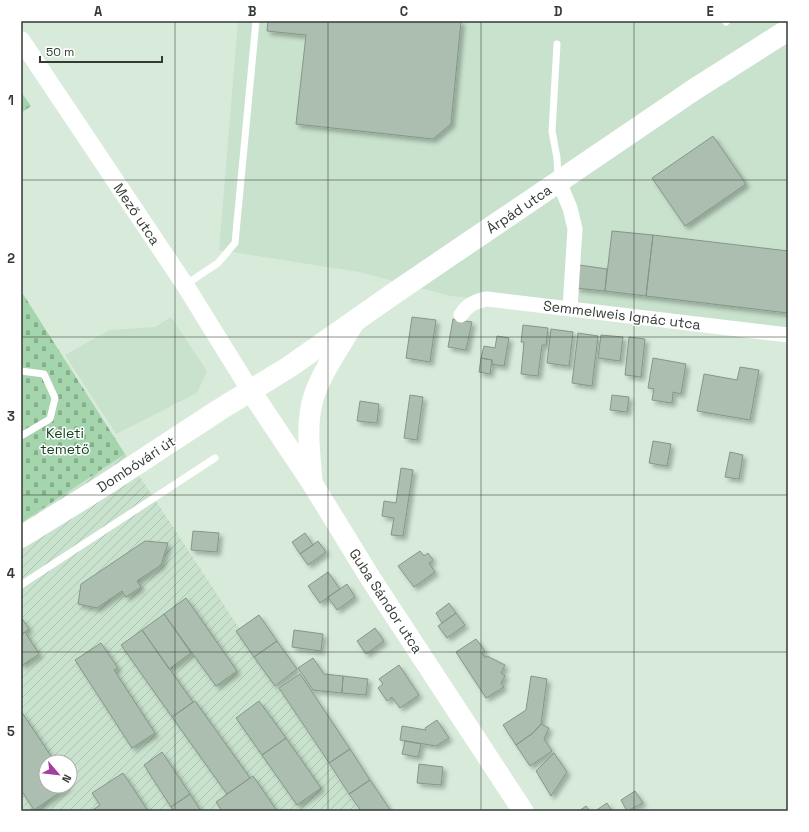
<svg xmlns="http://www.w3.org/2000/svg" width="809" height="832" font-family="'Space Grotesk',sans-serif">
	<defs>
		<pattern id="industrial-furrows" width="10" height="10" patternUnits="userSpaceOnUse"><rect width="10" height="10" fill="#c8e2cd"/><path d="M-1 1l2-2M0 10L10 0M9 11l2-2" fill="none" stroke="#acc3b1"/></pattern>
		<pattern id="cemetery-stones" width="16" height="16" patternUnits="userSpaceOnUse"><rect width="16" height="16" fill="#a4d5ad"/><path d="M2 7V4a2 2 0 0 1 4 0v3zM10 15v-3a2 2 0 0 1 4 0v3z" fill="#86ae8e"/></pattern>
		<filter id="shadow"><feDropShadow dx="3.5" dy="3.5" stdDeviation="2" flood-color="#0004"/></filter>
	</defs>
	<rect width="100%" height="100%" fill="#d8ebdb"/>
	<path fill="#c8e2cd" d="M238,21h550v313l-337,-38 -92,-24 -140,-22z
		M171,317l36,54 -10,22 -81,41 -51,-79 44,-25 46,-3z"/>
	<path fill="url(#industrial-furrows)" fill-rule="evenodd" d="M125,454l234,357h-338v-288zM46,762h24v24h-24z"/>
	<path fill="url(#cemetery-stones)" d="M21,92l10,14 -10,7z
		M21,291l104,163 -104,69z"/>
	<path fill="#acbeaf" stroke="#859788" filter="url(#shadow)" d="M268,21h193l-10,103 -18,15 -137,-15 10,-89 -39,-4z
		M713,136l33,48 -61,42 -33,-48z
		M612,231l41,4 -7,61 -41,-5z
		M653,235l135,16v62l-142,-17z
		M579,265l28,4 -2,22 -29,-3z
		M412,317l24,3 -6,42 -24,-4z
		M453,319l19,3 -6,28 -18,-3z
		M523,325l25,3 -2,17h-4l-4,31 -17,-2 3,-32h-3z
		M551,329l22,3 -4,34 -22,-3z
		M578,333l20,3 -6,50 -20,-3z
		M601,335l22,2 -3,24 -22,-3z
		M497,336l12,2 -5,28 -12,-2v-4l-11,-2 3,-12 11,2z
		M629,337l16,2 -4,38 -16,-2z
		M481,358l11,2 -2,14 -11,-2z
		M653,358l33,6 -5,30 -8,-2 -1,11 -20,-3 2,-11 -6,-1z
		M740,367l19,3 -9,50 -53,-9 7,-37 33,6z
		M410,395l13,2 -6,43 -13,-2z
		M612,395l17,2 -2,15 -17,-2z
		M360,401l19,3 -2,19 -20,-2z
		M653,441l18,3 -4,22 -18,-3z
		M730,452l13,3 -4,24 -14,-2z
		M401,468l12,2 -10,66 -12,-1 3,-17 -12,-2 2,-15 12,2z
		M193,531l26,2 -2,19 -26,-2z
		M305,533l8,12 -13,9 -8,-12z
		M145,541l23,2 -7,22 -24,16 4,6 -15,10 -4,-6 -25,17 -19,-4 3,-20z
		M318,541l8,11 -18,13 -8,-11z
		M420,551l4,5 4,-3 5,7 -4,3 6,9 -21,15 -16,-21z
		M328,572l12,17 -20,14 -12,-17z
		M347,584l8,13 -18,13 -9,-13z
		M186,598l51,73 -21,15 -52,-72z
		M449,603l7,10 -14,10 -6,-10z
		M456,613l9,12 -18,13 -9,-12z
		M164,614l27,39 -22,16 -27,-39z
		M259,615l18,26 -23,16 -18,-26z
		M21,617l8,12 -8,6z
		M375,628l9,13 -18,13 -9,-13z
		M142,630l51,72 -21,15 -51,-72z
		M294,630l29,4 -2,17 -29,-4z
		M25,632l14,22 -18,12v-31z
		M476,639l9,12 -3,2 3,5 2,-2 18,9 -4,8 4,3 -4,7 3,4 -18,11 -30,-46z
		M277,641l20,28 -22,17 -21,-29z
		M101,643l17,25 -4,2 41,63 -23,15 -57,-88z
		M313,658l11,16 19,2 -1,17 -29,-3 -15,-22z
		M399,665l20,30 -19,13 -8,-11 -5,4 -9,-13 5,-4 -4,-5z
		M300,674l50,75 -21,14 -50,-75z
		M343,676l25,3 -2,16 -24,-2z
		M531,676l16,3 -6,45 -8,9 -17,12 -13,-20 23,-15z
		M195,701l55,77 -23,16 -55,-77z
		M259,701l27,37 -24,17 -26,-37z
		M21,711l34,51h-9v24h23l-35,24 -13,-20z
		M437,720l12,18 -13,8 -36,-6 2,-14 24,4 -1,-2z
		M541,724l8,4 -5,11 8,12 -22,15 -14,-21 17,-12z
		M286,738l35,50 -24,17 -35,-50z
		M405,741l16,3 -3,13 -16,-3z
		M350,749l20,31 -21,14 -20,-31z
		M162,752l28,42 -19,13 -27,-42z
		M554,753l13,19 -16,24 -15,-25z
		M419,764l24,3 -2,18 -24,-2z
		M123,773l25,38h-57l9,-6 -8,-12z
		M253,776l24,35h-55l-6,-9z
		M370,780l21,31h-30l-12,-17z
		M635,791l8,12 -16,8 -6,-11z
		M190,794l11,17h-27l-3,-4z
		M607,803l5,8h-17z
		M586,806l4,5h-11z"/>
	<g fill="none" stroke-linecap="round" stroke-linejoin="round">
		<path stroke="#fff" stroke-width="7" d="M726,22l1,-1
			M557,44l-5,87 5,27 1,20
			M185,285l33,-22 17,-20 21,-222
			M21,371l23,3 11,24 -5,21 -29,17
			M21,585l194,-127"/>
		<path stroke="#fff" stroke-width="15" d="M559,182l11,26 5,21 -5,79
			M461,315c6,-10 14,-14 26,-16l301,36"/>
		<path stroke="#fff" stroke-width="18" d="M21,40l164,245 65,105"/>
		<path stroke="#fff" stroke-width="21" d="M250,390l62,93 59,96 152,232
			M312,481c-2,-26 -6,-52 0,-78 6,-26 28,-56 41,-79"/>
		<path stroke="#fff" stroke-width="22" d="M21,537l79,-49 119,-78 70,-43 107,-75 299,-203 93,-59"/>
	</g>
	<path fill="none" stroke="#333a34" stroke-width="1" stroke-opacity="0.55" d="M175,21v790M328,21v790M481,21v790M634,21v790M21,180h767M21,337h767M21,495h767M21,652h767"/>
	<g text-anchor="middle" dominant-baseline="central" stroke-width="3" stroke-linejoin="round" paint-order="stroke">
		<g font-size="14" fill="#333a34" stroke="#fff">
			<text transform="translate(519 209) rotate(-34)">Árpád utca</text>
			<text transform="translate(137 214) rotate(56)">Mező utca</text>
			<text transform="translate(622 315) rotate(7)">Semmelweis Ignác utca</text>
			<text transform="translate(136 464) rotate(-33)">Dombóvári út</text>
			<text transform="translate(386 601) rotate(57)">Guba Sándor utca</text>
		</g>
		<g font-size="14" fill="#154222" stroke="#fff">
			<text x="65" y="433">Keleti<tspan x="65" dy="16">temető</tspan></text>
		</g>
	</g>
	<rect width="809" height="832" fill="none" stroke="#ffffff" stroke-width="44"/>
	<g transform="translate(58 774) rotate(118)"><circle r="19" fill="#ffffff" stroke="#adb0ae"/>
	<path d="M0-3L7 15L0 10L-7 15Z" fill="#a53c9e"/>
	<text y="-6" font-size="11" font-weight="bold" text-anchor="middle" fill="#333a34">N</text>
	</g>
	<path d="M40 56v6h122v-6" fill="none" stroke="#333a34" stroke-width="2"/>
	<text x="46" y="56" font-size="12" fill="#333a34" stroke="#ffffff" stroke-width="3" paint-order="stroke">50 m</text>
	<rect x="22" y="22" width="765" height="788" fill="none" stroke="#333a34" stroke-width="1.5"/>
	<g font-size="13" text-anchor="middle" font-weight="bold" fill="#333a34">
		<text x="98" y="16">A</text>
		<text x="252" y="16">B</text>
		<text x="404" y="16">C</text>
		<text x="558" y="16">D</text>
		<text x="710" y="16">E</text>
		<text x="11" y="105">1</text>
		<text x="11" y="263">2</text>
		<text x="11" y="421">3</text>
		<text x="11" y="578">4</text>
		<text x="11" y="736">5</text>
	</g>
</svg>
